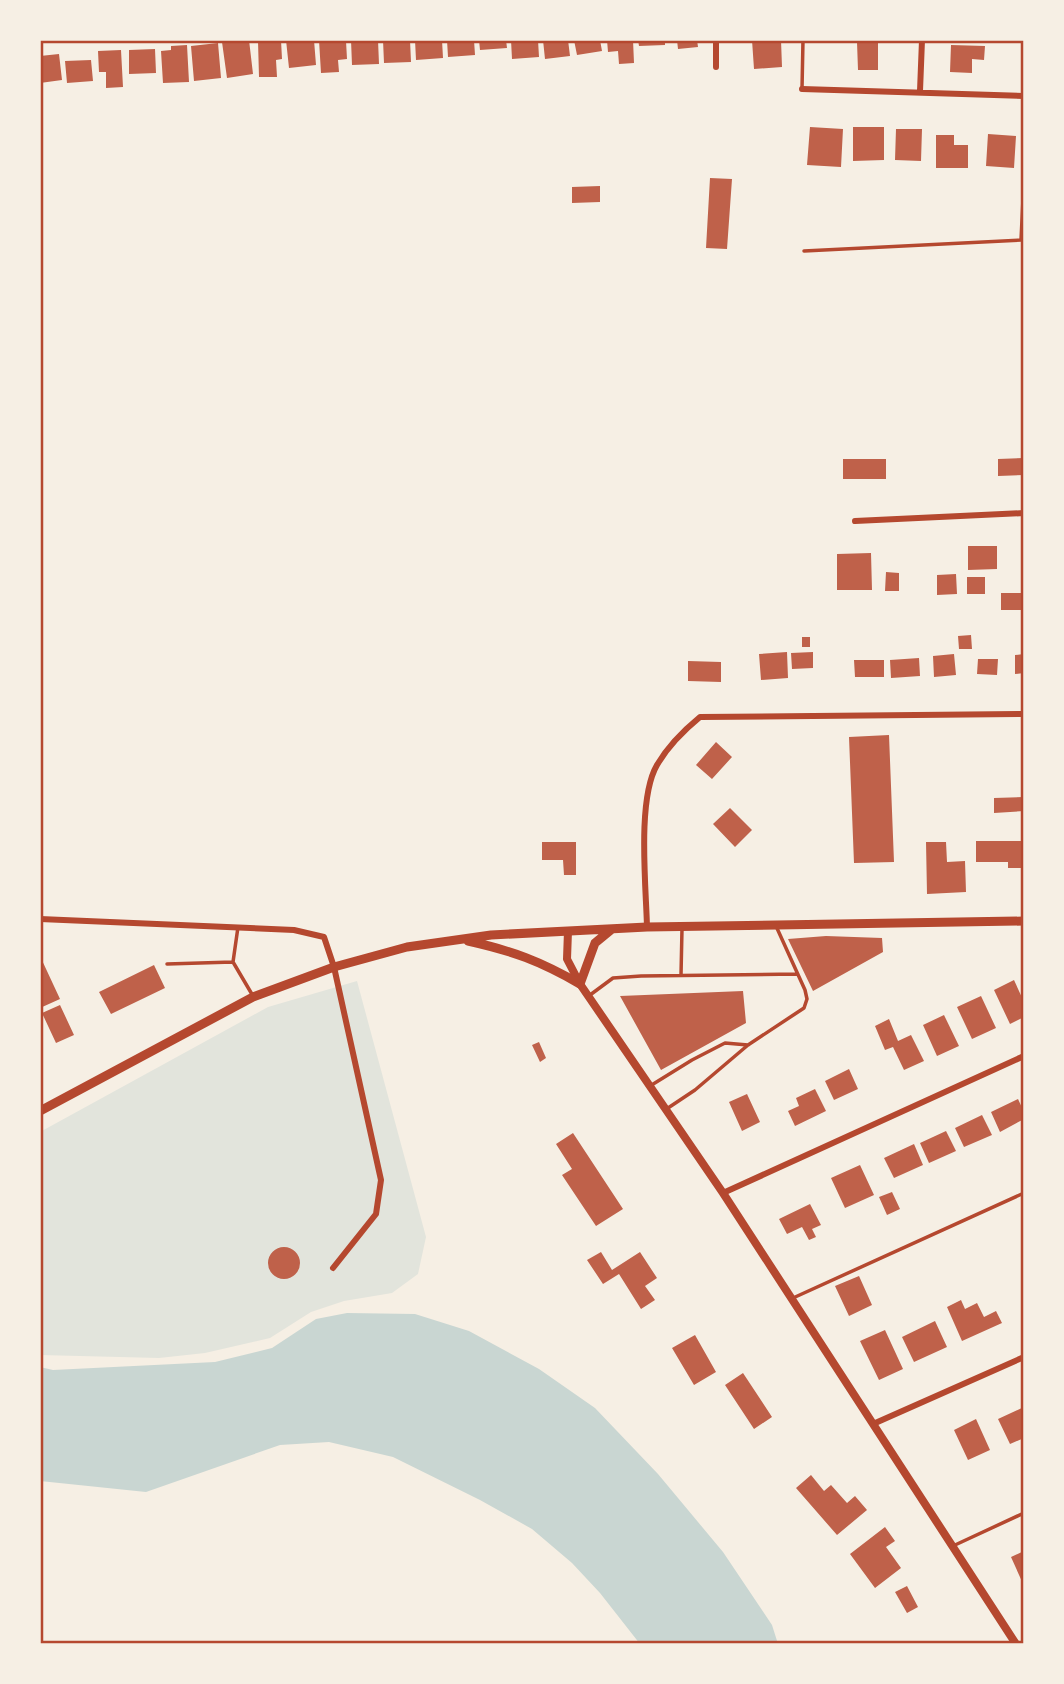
<svg xmlns="http://www.w3.org/2000/svg" width="1064" height="1684" font-family="'Fira Sans Condensed',sans-serif">
	<rect width="100%" height="100%" fill="#f6efe4"/>
	<path fill="#e2e4dc" d="M357,981l69,256 -8,37 -26,19 -48,8 -33,11 -41,26 -65,15 -46,5 -119,-3v-223l228,-125z"/>
	<path fill="#c9d6d2" d="M347,1313l68,1 54,17 70,38 56,39 63,66 65,78 49,73 6,19h-138l-40,-51 -28,-30 -40,-34 -52,-29 -87,-43 -64,-15 -49,3 -134,47 -106,-11v-114l13,3 162,-8 57,-14 44,-29z"/>
	<path fill="#bf614a" d="M249,40l4,34 -26,4 -5,-36z
		M281,40l1,19 -6,1 1,17h-18l-1,-36z
		M286,40h28l2,25 -27,3z
		M319,40l27,1 1,18 -9,1 1,12 -18,1z
		M351,40h27l1,24 -27,1z
		M383,40h27l1,22 -27,1z
		M415,40h27l1,18 -27,2z
		M447,40h27l1,15 -27,2z
		M479,40h27l1,8 -27,2z
		M511,40h27l1,17 -27,2z
		M543,40h25l2,16 -25,3z
		M574,40h26l2,11 -25,4z
		M607,40h26l1,23 -15,1 -1,-13 -10,1z
		M638,40h27v5l-26,1z
		M677,40h20l1,7 -20,2z
		M752,40h29l1,27 -28,2z
		M878,41v29h-20l-1,-28z
		M218,43l3,35 -27,3 -3,-35z
		M187,45l2,37 -26,1 -2,-32 10,-1v-4z
		M951,45l34,1 -1,14 -12,-1v14l-22,-1z
		M155,49l1,24 -27,1v-24z
		M121,50l2,37 -17,1v-16h-7l-1,-21z
		M59,54l3,26 -22,3v-27z
		M91,60l2,21 -26,2 -2,-22z
		M810,127l33,2 -2,38 -34,-2z
		M853,127h31v33l-31,1z
		M896,129h26l-1,32 -26,-1z
		M988,134l28,2 -2,32 -28,-2z
		M936,135h18v10h14v23h-32z
		M710,178l22,1 -5,70 -21,-1z
		M600,186v16l-28,1v-16z
		M1024,458v17l-26,1v-17z
		M843,459h43v20h-43z
		M968,546h29v23l-29,1z
		M871,553l1,37h-35v-36z
		M886,572l13,1v18h-14z
		M956,574l1,20 -20,1v-20z
		M967,577h18v17h-18z
		M1001,593h23v17h-23z
		M971,635l1,14h-13l-1,-13z
		M802,637h8v10h-8z
		M787,652l1,26 -27,2 -2,-26z
		M813,652v16l-21,1 -1,-16z
		M954,654l2,21 -22,2 -1,-21z
		M1024,654v19l-9,1v-19z
		M919,658l1,18 -29,2 -1,-18z
		M978,659h20l-1,16 -20,-1z
		M854,660h30v17h-29z
		M688,661l33,1v20l-33,-1z
		M889,735l5,127 -40,1 -5,-126z
		M716,742l16,15 -20,22 -16,-14z
		M1024,797v14l-30,2v-15z
		M730,808l22,22 -17,17 -22,-23z
		M976,841h48v27h-16v-6h-32z
		M542,842h34v33h-12l-1,-15h-21z
		M926,842h20l1,20 18,-1 1,31 -39,2z
		M826,936l56,2 1,14 -70,39 -25,-52z
		M40,956l20,43 -20,9z
		M154,965l11,23 -54,26 -12,-22z
		M1014,980l10,22v15l-14,7 -16,-34z
		M743,991l3,32 -85,47 -41,-74z
		M981,996l15,32 -24,11 -15,-32z
		M60,1005l14,30 -18,8 -14,-30z
		M944,1015l15,31 -22,10 -14,-31z
		M889,1019l9,22 13,-6 13,26 -20,9 -11,-23 -8,3 -10,-24z
		M539,1042l7,16 -6,4 -8,-17z
		M849,1069l9,20 -24,11 -9,-19z
		M815,1089l11,22 -31,15 -7,-15 11,-5 -3,-8z
		M747,1094l13,28 -18,9 -13,-29z
		M1018,1099l6,13v7l-24,13 -9,-20z
		M982,1115l10,20 -28,12 -9,-19z
		M946,1131l10,20 -27,12 -9,-20z
		M573,1133l50,76 -27,17 -34,-51 10,-6 -16,-25z
		M914,1144l9,21 -29,13 -10,-20z
		M860,1165l14,30 -29,13 -14,-30z
		M892,1192l8,17 -13,6 -8,-18z
		M810,1204l11,21 -9,4 4,8 -7,3 -7,-13 -15,7 -8,-15z
		M268 1263a16 16 0 1 1 32 0a16 16 0 1 1-32 0Z
		M601,1252l11,18 28,-18 17,26 -12,8 10,14 -14,9 -22,-35 -16,10 -16,-24z
		M859,1276l13,29 -23,11 -14,-30z
		M961,1300l4,9 12,-6 7,14 12,-6 6,12 -40,18 -15,-34z
		M935,1321l12,26 -33,15 -12,-25z
		M885,1330l18,39 -24,11 -19,-39z
		M695,1335l21,37 -22,13 -22,-37z
		M743,1373l29,44 -18,12 -29,-44z
		M1024,1407v31l-14,6 -12,-25z
		M976,1419l14,31 -22,10 -14,-30z
		M811,1475l13,16 7,-6 16,18 8,-7 12,14 -30,25 -41,-47z
		M885,1527l10,14 -9,6 15,21 -26,20 -25,-34z
		M1024,1551v35l-13,-29z
		M907,1586l11,21 -11,6 -12,-21z"/>
	<g fill="none" stroke-linecap="round" stroke-linejoin="round">
		<path stroke="#b5482f" stroke-width="3.5" d="M802,89l1,-49
			M804,251l217,-11 3,-62
			M238,927l-5,35 20,34
			M167,964l66,-2
			M681,975l1,-46
			M590,995l23,-17 28,-2 156,-2
			M650,1086l42,-26 33,-17 23,2
			M668,1108l27,-18 53,-45 56,-37 3,-9 -2,-9 -29,-64
			M793,1298l231,-105
			M955,1545l69,-32"/>
		<path stroke="#b5482f" stroke-width="6" d="M716,67v-27
			M802,89l222,7
			M920,91l2,-51
			M855,521l169,-8
			M40,919l254,11 30,7 10,30 47,213 -5,34 -43,54
			M647,927c-1,-41 -10,-128 10,-162 11,-19 26,-34 43,-48l324,-3
			M723,1193l301,-137
			M873,1424l151,-67"/>
		<path stroke="#b5482f" stroke-width="8" d="M568,931l-1,28 13,25 143,209 293,451"/>
		<path stroke="#b5482f" stroke-width="9" d="M468,941c45,10 72,20 112,43l15,-41 17,-14
			M40,1111l213,-114 81,-30 73,-20 84,-12 156,-8 377,-6"/>
	</g>
	<rect width="1064" height="1684" fill="none" stroke="#f6efe4" stroke-width="84"/>
	<rect x="42" y="42" width="980" height="1600" fill="none" stroke="#b5482f" stroke-width="2.5"/>
</svg>
